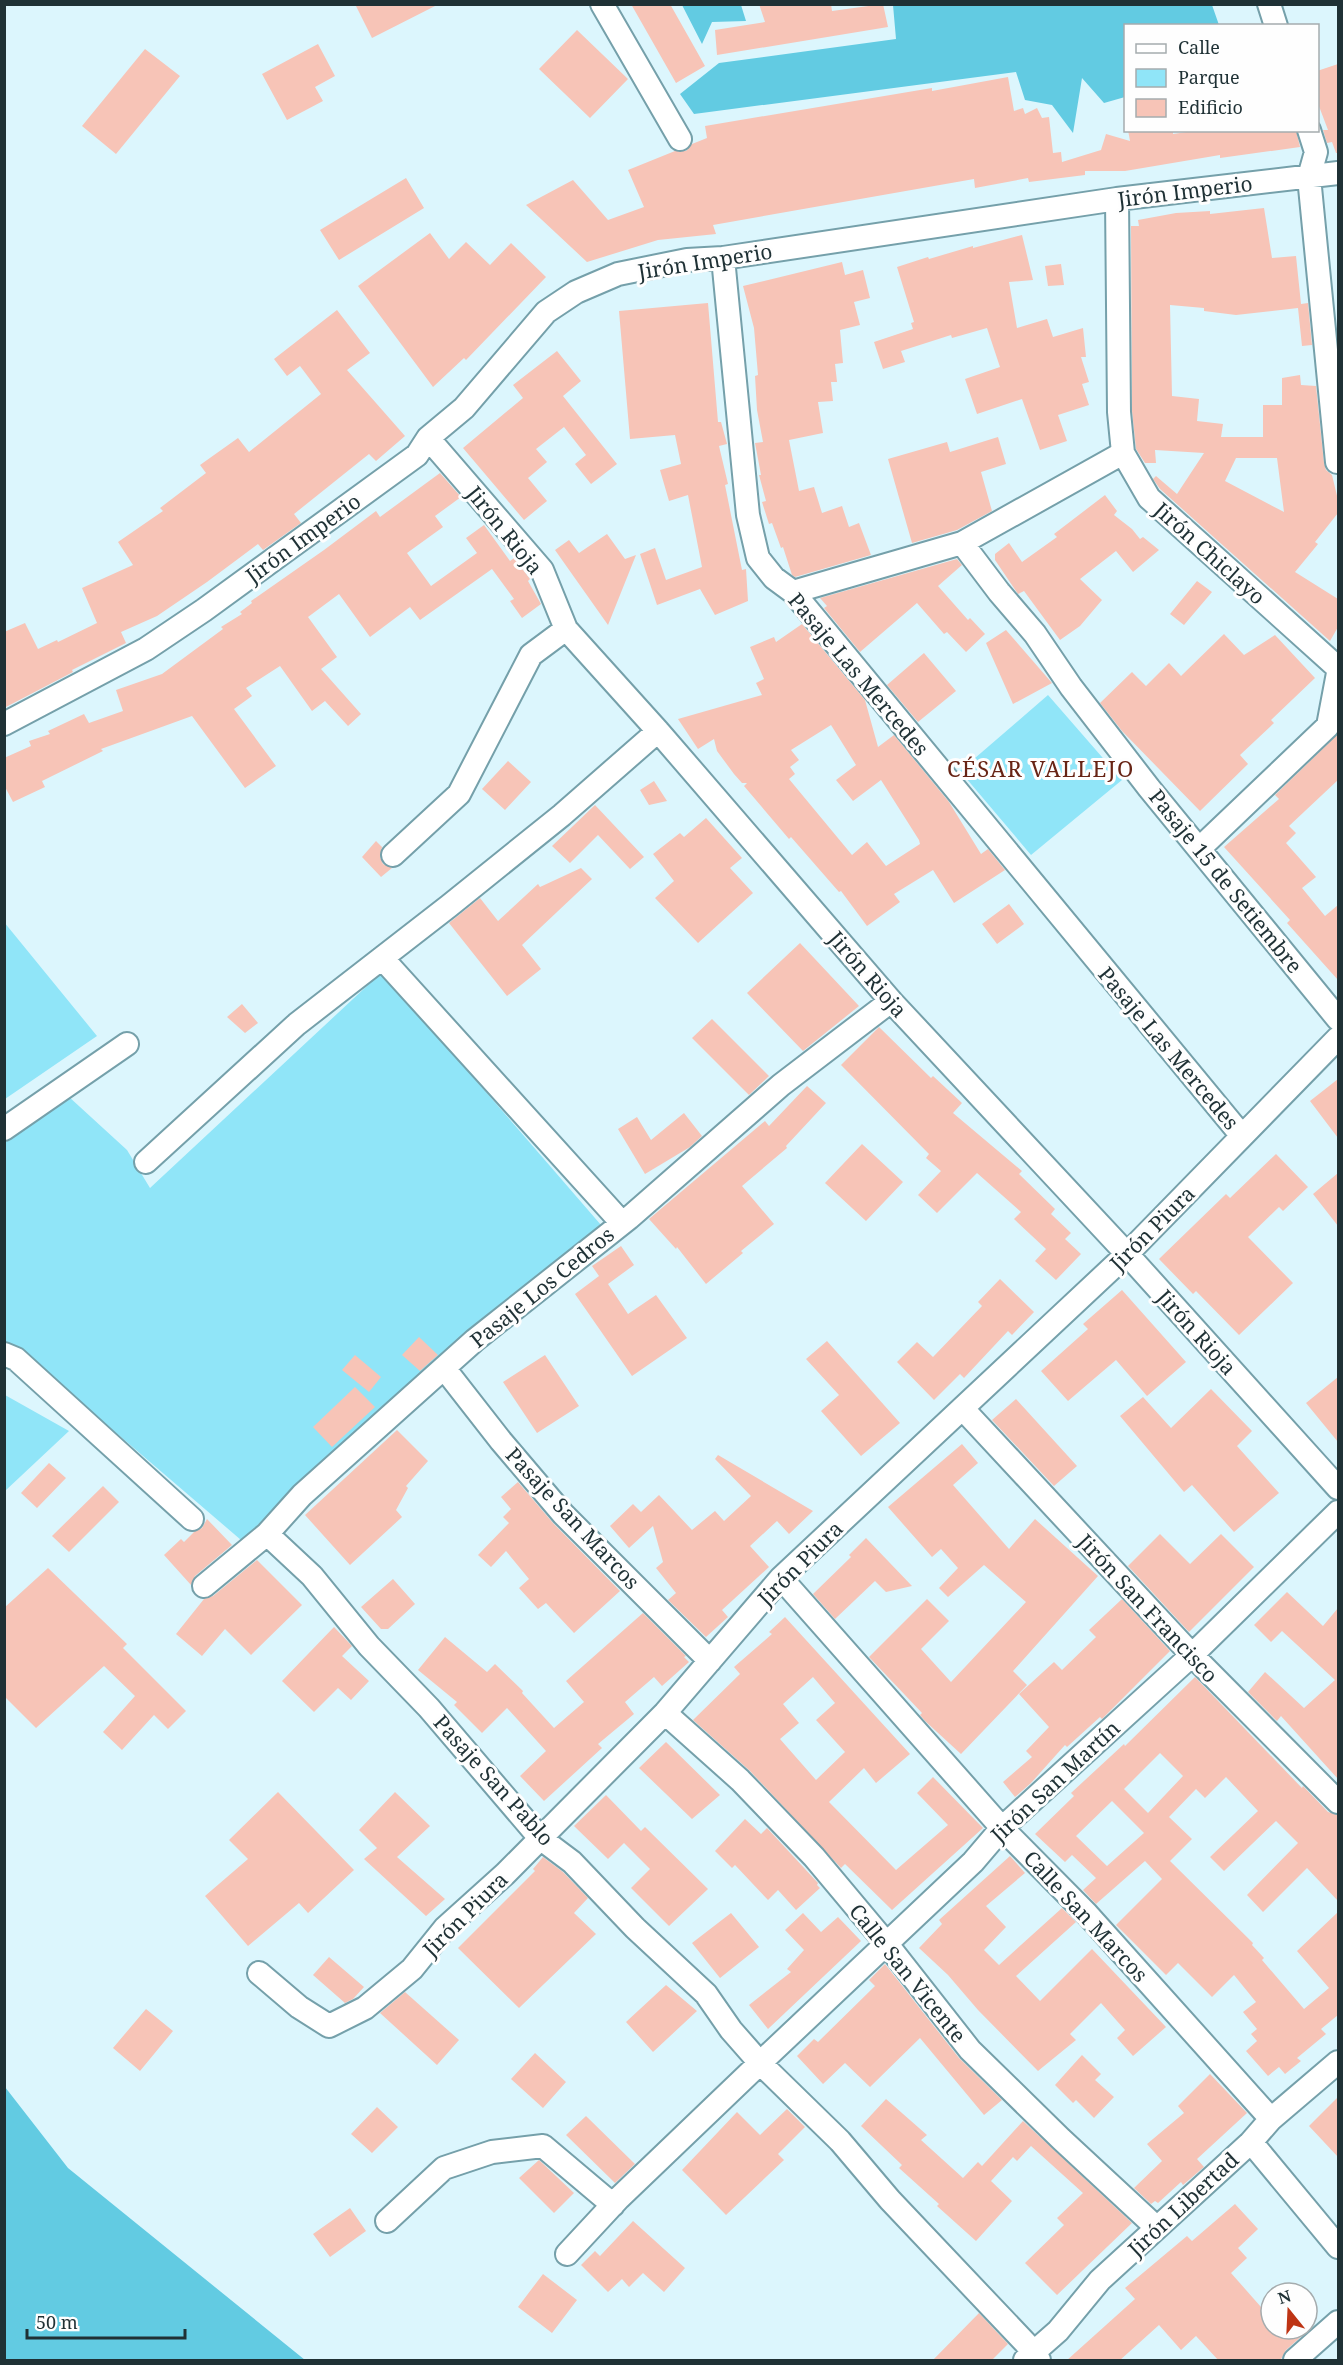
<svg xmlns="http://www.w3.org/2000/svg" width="1343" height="2365" font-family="'Noto Serif',serif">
	<rect width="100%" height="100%" fill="#dcf6fd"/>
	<path fill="#90e5f8" d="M1048,695l74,85 -91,75 -71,-84z
		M4,922l93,114 -92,63h-1z
		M382,972l219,253 -360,315 -225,-193 -11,-6 -1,-198 64,-47 59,54 23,38z
		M5,1395l64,36 -64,60z"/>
	<path fill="#62cbe2" d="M682,5h59l5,16 -34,1 -10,22z
		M893,5h319l7,20 -93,1 -1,71 -21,6 -22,-25 -9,55 -21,-28 -27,-5 -9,-28 -322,42 -14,-20 39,-31 177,-24z
		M5,2087l63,81 237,192h-300z"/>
	<path fill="#f7c4b7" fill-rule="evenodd" d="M355,4h84l-67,34z
		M631,4h39l35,62 -29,17z
		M759,4h72l1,7 51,-7 5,23 -171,28 -2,-25 50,-8z
		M577,30l51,49 -38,39 -51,-49z
		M318,44l17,32 -20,11 8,14 -36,19 -25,-46z
		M145,49l35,27 -64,78 -34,-28z
		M1338,64v89h-2l-4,-11 -5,1 -4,-13h5l-11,-29v-30z
		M1008,77l6,34 9,-3 2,6 12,-6 5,10 7,-1 4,36 8,-1 1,10 39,-12 5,-16 24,7 -2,-11h45v4l27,-4h96l4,17 -80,11v-3l-95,16h-40v4l-56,7 -1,-4 -53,10 -1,-9 -261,46 3,9 -58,6 -71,22 -61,-57 47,-25 35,40 36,-13 -16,-37 47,-19h11l6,-7 15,-6 -2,-12 227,-38v3z
		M406,178l18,30 -85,52 -19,-30z
		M1264,208l8,50 24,-2 5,48 7,-1 4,42 -10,1 -4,-38 -62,7 -32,-4v-3l-34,-3 2,91 27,3 -2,22 26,3 -2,13h42v-32h19v-27l18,-3 1,10 15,1 8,77 2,7 6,5 6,25v13l-23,29 3,2 -23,28 43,27v28l-8,14 -170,-152 -7,-10 3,-3 21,18 27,-41 -49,-3 1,13h-11l-9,-14 -4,-38 -1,-185h8l-1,-6 38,-7 34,-2v3zM1236,458h41l7,54 -59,-31z
		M430,233l19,26 17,-17 24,23 21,-22 35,34 -80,83 -2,-2 -31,29 -75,-101z
		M1022,235l11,45 -24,2 8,46 30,-9 6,18 30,-9 3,29h-5l8,25 -7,2 7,21 -31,10 9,26 -27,9 -18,-51 -45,15 -12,-35 35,-12 -13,-39 -35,10 -1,-3 -50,16 4,11 -22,7 -9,-27 39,-13 -2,-6 3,-1 -17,-55 31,-10 1,2 44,-13v2z
		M842,262l3,13 18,-5 7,28 -16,4 6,23 -20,5 3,33 -8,1 2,18h-6l2,19 -15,1 5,31 -34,7 10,51 15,-4 8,26 20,-7 7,21 10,-4 12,32 -76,22 -3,-2 -9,-28 -2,1 -9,-25 -3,1 -7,-22 4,-1 -7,-26h2l-6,-32 8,-1 -6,-32 -2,-34 3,-1 -4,-47 -11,-42z
		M1061,264l3,21 -16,1 -3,-20z
		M708,303l10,119h3l6,22 -8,2 9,38 -3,1 17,85 4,-1 2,32 -33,14 -15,-26 -43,16 -17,-51 15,-6 11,32 36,-13 -14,-72 -19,6 -9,-31 21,-6 -6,-29 -45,4 -11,-128z
		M337,310l33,43 -23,17 58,66 -29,25 -7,-7 -75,60 7,9 -38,27 -5,-6 -51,38 -50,34 -36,16 5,11 -54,27 1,2 -69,36v-76l21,-9 13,26 19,-9 1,2 39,-19 -15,-35 51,-23 -15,-23 45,-31 -3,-3 46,-35 -6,-8 38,-27 11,14 72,-58 -21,-28 -13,10 -13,-17z
		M557,351l24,30 -18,15 54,68 -26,20 -16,-20 11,-9 -22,-28 -28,22 11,13 -19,16 19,23 -23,19 -61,-72 60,-50 -10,-13z
		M998,437l8,27 -25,8 11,39 -35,19 -45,13 -24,-84 59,-17 3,10z
		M440,473l21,24 -26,19 8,11 -36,26 24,33 46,-33 -11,-15 18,-13 26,36 4,-3 16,21 -2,2 13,23 -19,14 -12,-17 4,-2 -22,-30 -72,51 -10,-13 -40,30 -31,-43 -31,23 29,40 -16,12 40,45 -13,12 -23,-25 -13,10 -32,-45 -34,22 6,8 -18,13 42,57 -31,22 -53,-72 -91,33 2,2 -61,30 3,6 -32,15 -9,-17v-27l27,-12 -2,-5 21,-7 -2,-3 36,-17 5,9 34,-12 -7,-21 46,-16 61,-45 -2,-2 21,-13 -2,-2 12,-9 -1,-2 73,-51 52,-39 4,6z
		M1105,495l12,16 -3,4 18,14 8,10 3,-2 16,13 -26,22 -17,-21 -36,28 22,21 -22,26 -20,14 -36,-49 -6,3 -23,-34v-6l14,-11 13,19 35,-25 -3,-3z
		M607,534l18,25 11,-4 -28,70 -53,-75 14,-10 10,13z
		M957,559l5,6 -24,21 30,34 2,-2 15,16 -19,18 -19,-20 -3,2 -27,-31 -57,49 -36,-44 3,-2 -7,-8z
		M1197,581l15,11 -28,33 -14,-11z
		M802,624l63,76 13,47 16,-12 55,67 32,52 7,-5 17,21 -51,33 -21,-33 -39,24 6,8 -33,24 -26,-35 -2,1 -48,-55 -2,2 -45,-53 3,-3h-5l-8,-9 -17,-23 -3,-12 -16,10 -20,-30 84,-24 -6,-12 8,-4 -14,-32 24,-10 2,5zM831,725l25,40 -20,15 17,21 28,-21 38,60 1,4 -34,22 -19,-24 -15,13 -63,-76 6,-5 -5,-7 9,-7 -8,-10z
		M1006,630l46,53 -39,21 -27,-61z
		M1224,634l20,21 31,-20 40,43 -44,42 3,3 -34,32 8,9 -48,47 -78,-80 -22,-28 32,-31 14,14 23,-23 12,13z
		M924,653l32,38 -38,31 -31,-37z
		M1338,734v46l-49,46 7,7 -10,10 30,34 -14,11 23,28 13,-11v75l-51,-57 3,-3 -66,-73 55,-48 -4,-4z
		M508,761l23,21 -26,28 -23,-21z
		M654,781l13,20 -18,4 -9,-15z
		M595,805l49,52 -14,12 -32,-34 -28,28 -18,-17z
		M706,818l36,40 -12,10 23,25 -55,50 -43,-45 19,-17 -21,-27 27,-21 4,4z
		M376,841l6,6 -2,10 3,7 9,4 -11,9 -19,-20z
		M581,868l11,11 -70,66 19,24 -34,27 -58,-73 31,-25 18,23 40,-37 2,3z
		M1009,904l15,20 -27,20 -15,-20z
		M800,943l59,63 -56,45 -56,-58z
		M242,1004l16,19 -13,10 -18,-16z
		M712,1019l57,57 -20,19 -57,-57z
		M879,1027l52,51 2,-2 29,27 -9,10 69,58 -3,3 36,35 -4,5 20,19 -6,6 16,15 -25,26 -21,-19 11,-12 -32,-30 7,-7 -44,-39 -40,40 -19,-18 23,-24 -15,-13 3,-4 -88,-89z
		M1338,1079v59l-28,-37z
		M807,1086l19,17 -40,43 1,2 -45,38 32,38 -33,27 2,2 -37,31 -29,-37 -1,2 -27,-30 116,-98 4,5z
		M684,1113l18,23 -12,11 -45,27 -27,-45 19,-12 14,23z
		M862,1144l41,38 -37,39 -41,-38z
		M1276,1154l32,33 -25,24 -4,-4 -31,30 45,46 -54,52 -43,-44 -3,3 -34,-35 67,-65 4,4z
		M1338,1173v53l-25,-32z
		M621,1246l13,19 -26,19 20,30 28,-19 31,43 -55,38 -57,-82 24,-18 -7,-10z
		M1000,1279l34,33 -22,23 -4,-4 -44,47 -4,-4 -26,26 -37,-38 20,-20 16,15 49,-51 -4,-4z
		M1122,1290l64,72 -39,34 -31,-36 -48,41 -27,-30 47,-42 -5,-5z
		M419,1337l19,18 -18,16 -18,-16z
		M827,1341l73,82 -39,33 -40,-45 18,-16 -33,-36z
		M355,1355l26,22 -12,15 -27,-22z
		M545,1355l34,51 -42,27 -34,-51z
		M1338,1377v65l-32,-39z
		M355,1387l20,20 -43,40 -19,-20z
		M1211,1389l41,42 -15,15 42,47 -45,39 -42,-47 -8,7 -64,-76 23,-19 28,31z
		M1016,1399l61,67 -23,20 -62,-66z
		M397,1430l31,31 -22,25 2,2 -12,22 6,7 -52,48 -45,-50z
		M962,1444l16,19 -25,22 56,64 26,-30 63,57 -85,95 14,14 -66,69 -36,-33 -5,-6 2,-2 -53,-56 58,-58 22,22 -28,28 30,33 75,-80 -42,-37 -36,32 -9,-9 19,-20 -17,-19 -9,8 -44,-50z
		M718,1455l95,56 -24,23 -12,-13 -27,25 19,21 -47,43 6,7 -22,20 -38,-37 8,-7 -20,-25 7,-6 -10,-36 -24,22 -19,-22 23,-22 8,8 18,-17 33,35 23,-19 9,10 27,-25 -36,-37z
		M49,1463l17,15 -29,30 -16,-15z
		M518,1482l35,41 67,68 -46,42 -28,-30 -8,6 -19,-21 10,-9 -23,-28 -15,16 -13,-12 31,-32 -6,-6 8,-8 -10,-12z
		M103,1486l16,16 -50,50 -17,-16z
		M207,1519l25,26 -37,31 -4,9 -27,-30 17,-16 3,3 10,-10 8,-4z
		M1160,1534l30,30 31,-30 33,33 -65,65 -61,-66z
		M866,1538l46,48 -26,6 -11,-11 -40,38 -22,-25 38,-37 -2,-2z
		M257,1560l45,45 -51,50 -26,-26 -23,27 -26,-22 28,-35 9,-3z
		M48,1568l79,76 -4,4 63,63 -18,18 -14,-14 -32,35 -19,-18 32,-36 -31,-30 -68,62 -32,-32v-88z
		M393,1579l22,25 -27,25h-7l-20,-22z
		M1287,1592l36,34 15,-18v171l-57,-63 -4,5 -29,-29 17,-20 39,36 31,-28 -53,-49 -11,11 -17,-17z
		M1122,1599l48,52 -68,68 -2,-2 -33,30 -2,-2 -34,38 -16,14 -12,-15 29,-25 -6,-6 23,-24 -30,-33 35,-32 8,8 34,-33 -7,-7z
		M643,1613l43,43 -2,1 5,5 -27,24 -8,-9 -29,25 9,12 -36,30 4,4 -58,53 -24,-25 26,-25 -39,-43 -25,25 -28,-28 3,-3 -39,-32 27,-33 42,35 8,-8 28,27 -1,2 32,35 30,-26 -18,-21z
		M785,1617l125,137 -34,29 -12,-15 -35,34 67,68 52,-45 -31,-32 16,-16 50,51 -91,82 -47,-46 -4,4 -91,-97 -57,-51 47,-46 -6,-7 38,-33 -3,-2zM813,1677l22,26 -19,17 29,32 -29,28 -36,-41 19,-16 -16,-19z
		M334,1627l18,19 -10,10 27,25 -18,19 -13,-12 -24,24 -32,-31z
		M1195,1677l107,111 1,-2 25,26 10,3v86l-31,-33 -44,44 -16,-17 51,-52 -22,-22 -52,50 -14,-14 48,-46 -32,-34 -21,21 -9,-9 -27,28 23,22 -22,22 83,82 -1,2 12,13 -2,2 42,49 25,-21 -32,-37 41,-39v103l-17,14 5,5 -29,24 4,3 -16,13 -6,-7 -11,9 -22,-25 11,-10 -6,-7 6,-5 -14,-17 13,-10 -22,-27 -22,22 -34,-34 -12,12 -50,-50 46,-46 -17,-18 -49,43 -13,-14 13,-12 -24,-23 -7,7 -30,-28 39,-38 -3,-3 53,-49 1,2zM1160,1753l23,23 -35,37 -24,-24zM1112,1801l32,32 -37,33 -31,-30z
		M666,1742l54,53 -28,24 -53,-51z
		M278,1792l76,78 -46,43 -9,-10 -51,43 -43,-50 43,-37 -19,-19z
		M395,1792l35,34 -33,31 48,42 -19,17 -62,-57 13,-11 -18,-18z
		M606,1795l35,36 4,-4 63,62 -39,37 -38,-38 19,-19 -26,-26 -16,16 -34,-33z
		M745,1819l16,15 6,-6 51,55 -1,2 3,3 -24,22 -18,-20 -10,10 -33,-35 -3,3 -17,-17z
		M1010,1856l15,17 -39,33 20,21 -22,23 15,15 63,-57 14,14 -60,54 24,25 52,-52 74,78 -33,29 -16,-18 8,-8 -24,-27 -31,31 6,6 -38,31 -60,-61 -30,-35 -29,-27 23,-24 -3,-4z
		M543,1857l20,15 25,26 -14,15 22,21 -77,74 -61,-60 77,-77 -2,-2z
		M731,1913l28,34 -39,31 -28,-35z
		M803,1913l18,19 17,-15 23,24 -93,88 -19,-24 42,-33 -4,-3 17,-19 -19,-20z
		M329,1957l35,30 -11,12 -8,4 -32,-28z
		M885,1964l74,94 43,42 -18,15 -64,-77 -50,49 -25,-24 -22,21 -26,-28 17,-17 4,3 57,-56 -6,-6z
		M666,1985l31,26 -44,41 -27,-30z
		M405,1992l54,48 -22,25 -57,-52z
		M146,2009l27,22 -33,40 -27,-23z
		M535,2053l31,29 -23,26 -32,-29z
		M1082,2055l19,19 -6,6 19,17 -20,21 -18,-18 -3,3 -18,-18z
		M1210,2074l37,39 -50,46 7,8 -21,18 -2,-3 -23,21 -3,-2 -4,3 -17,-16 28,-27 -15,-17 37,-31 -6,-7z
		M1338,2097v60l-29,-31z
		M886,2099l41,36 -6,5 42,38 15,-16 4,4 41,-45 109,102 -75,72 -32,-32 39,-38 -7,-7 26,-25 -52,-47 -14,15 -4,-4 -22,24 21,20 -36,40 -39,-35 2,-2 -40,-36 3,-3 -41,-39z
		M377,2107l21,20 -26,26 -21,-19z
		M787,2109l18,18 -27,27 6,6 -58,55 -44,-45 55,-58 23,23z
		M586,2116l49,48 -20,19 -49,-48z
		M539,2160l35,33 -20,20 -35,-35z
		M1235,2204l23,25 -20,19 9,10 -16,15 30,34 10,-9v31h39l-24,21 -6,11h-61l-23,-25 -15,14 -22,-25 -40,36h-53l69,-62 -10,-11 62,-52 5,5z
		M350,2208l16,23 -36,26 -17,-23z
		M633,2221l52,47 -21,24 -21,-19 -14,14 -7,-8 -14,13 -27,-27 14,-14 5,5z
		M543,2274l34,26 -25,33 -34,-26z
		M979,2313l29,31 -17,17h-59z"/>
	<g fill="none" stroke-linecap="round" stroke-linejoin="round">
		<g stroke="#75a0aa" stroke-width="26">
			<path id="minor" d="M602,4l78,135
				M1269,4l7,22
				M1309,130l7,22 -7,25 28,285
				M1117,199l2,213 4,41 26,45 189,170
				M723,258l25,257 10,43 16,20 19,14 449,544
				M428,438l114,132 24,59 92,102 233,270 236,253 211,234
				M962,543l37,49 36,42 36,53 78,101 189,231
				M793,592l169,-49 161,-90
				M4,724l142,-75 58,-39 213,-155 11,-17 36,-30 82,-96 30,-20 42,-18 69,-14 36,-2 394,-59 221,-26
				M1200,848l128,-122 10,-53
				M393,855l66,-61 72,-139 35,-26
				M382,958l240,265
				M4,1129l123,-85
				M146,1162l151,-138 152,-118 113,-91 96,-84
				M4,1354l12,5 176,160
				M444,1368l57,73 62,73 147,147
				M963,1409l229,246 146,147
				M267,1534l45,42 57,70 60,62 111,130 32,24 63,66 71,66 25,36 29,33 213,-201 29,-34 190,-173 146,-143
				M781,1578l221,250 85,86 184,205
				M204,1586l63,-52 35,-39 173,-155 154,-122 152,-133 110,-84
				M665,1713l75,67 74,77 72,86 84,107 91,89 96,89
				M259,1973l40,34 30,19 36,-18 47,-39 33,-41 60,-54 160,-161 116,-135 346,-324 211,-216
				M1251,2142l87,105
				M387,2221l57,-53 48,-16 51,-6 70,59
				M567,2254l52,-56 141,-135 80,78 50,59 144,152 5,8
				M1025,2360l33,-29 42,-51 151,-138 20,-23 67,-57
				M1295,2360l43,-38"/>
		</g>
		<use href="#minor" stroke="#fff" stroke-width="22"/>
	</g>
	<g text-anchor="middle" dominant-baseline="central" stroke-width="6" stroke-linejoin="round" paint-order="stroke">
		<g font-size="21" fill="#1f3135" stroke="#fefefe">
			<text transform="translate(1185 191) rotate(-7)">Jirón Imperio</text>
			<text transform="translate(705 261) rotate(-9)">Jirón Imperio</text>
			<text transform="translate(505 530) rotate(51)">Jirón Rioja</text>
			<text transform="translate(303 538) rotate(-36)">Jirón Imperio</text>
			<text transform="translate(1210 553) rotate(42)">Jirón Chiclayo</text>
			<text transform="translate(859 674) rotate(50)">Pasaje Las Mercedes</text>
			<text transform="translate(1226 881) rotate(51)">Pasaje 15 de Setiembre</text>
			<text transform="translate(868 974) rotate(49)">Jirón Rioja</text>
			<text transform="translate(1169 1048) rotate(50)">Pasaje Las Mercedes</text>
			<text transform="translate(1152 1228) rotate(-45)">Jirón Piura</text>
			<text transform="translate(542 1287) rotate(-39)">Pasaje Los Cedros</text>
			<text transform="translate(1197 1332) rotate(48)">Jirón Rioja</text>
			<text transform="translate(573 1518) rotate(47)">Pasaje San Marcos</text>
			<text transform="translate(800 1563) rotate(-45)">Jirón Piura</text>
			<text transform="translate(1148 1608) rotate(47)">Jirón San Francisco</text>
			<text transform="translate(494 1780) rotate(48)">Pasaje San Pablo</text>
			<text transform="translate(1055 1781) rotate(-43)">Jirón San Martín</text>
			<text transform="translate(465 1914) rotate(-45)">Jirón Piura</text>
			<text transform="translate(1086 1916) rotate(47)">Calle San Marcos</text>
			<text transform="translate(908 1973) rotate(51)">Calle San Vicente</text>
			<text transform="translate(1183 2204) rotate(-43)">Jirón Libertad</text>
		</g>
		<g font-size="22" letter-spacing="1.5" fill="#672415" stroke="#fefefe">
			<text x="1041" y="768">CÉSAR VALLEJO</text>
		</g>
	</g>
	<rect width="1343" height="2365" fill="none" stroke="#1f3135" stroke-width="12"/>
	<rect x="1124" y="24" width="195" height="108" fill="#fefefe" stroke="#a5acae" stroke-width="1.5"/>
	<rect x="1136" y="44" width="30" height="9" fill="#ffffff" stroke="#a5acae" stroke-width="1.5"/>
	<text x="1178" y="54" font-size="18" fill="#1f3135">Calle</text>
	<rect x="1136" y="69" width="30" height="18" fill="#90e5f8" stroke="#a5acae" stroke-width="1.5"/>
	<text x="1178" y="84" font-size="18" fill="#1f3135">Parque</text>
	<rect x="1136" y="99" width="30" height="18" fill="#f7c4b7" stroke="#a5acae" stroke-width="1.5"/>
	<text x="1178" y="114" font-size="18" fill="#1f3135">Edificio</text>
	<g transform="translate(1289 2311) rotate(342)"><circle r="28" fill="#fefefe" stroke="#a5acae" stroke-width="1.5"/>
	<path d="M0-4.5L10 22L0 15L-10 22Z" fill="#be3414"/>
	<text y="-9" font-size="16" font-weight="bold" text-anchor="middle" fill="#1f3135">N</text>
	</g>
	<path d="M27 2329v9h158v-9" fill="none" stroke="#1f3135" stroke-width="3"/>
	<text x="36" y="2329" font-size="18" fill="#1f3135" stroke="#fefefe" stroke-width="4.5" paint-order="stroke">50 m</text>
</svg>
